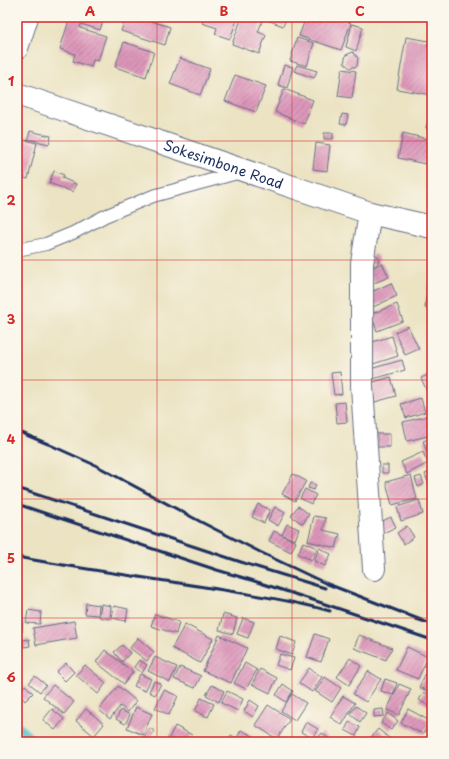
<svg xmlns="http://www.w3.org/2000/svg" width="449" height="759" font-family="'Playpen Sans',sans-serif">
	<defs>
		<pattern id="building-hatch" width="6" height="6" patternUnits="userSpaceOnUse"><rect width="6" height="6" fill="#dd96ba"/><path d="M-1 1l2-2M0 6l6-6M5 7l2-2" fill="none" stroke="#b27b9a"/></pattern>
	</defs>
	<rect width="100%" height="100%" fill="#fbf7ec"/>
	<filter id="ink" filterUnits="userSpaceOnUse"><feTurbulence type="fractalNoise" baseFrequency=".025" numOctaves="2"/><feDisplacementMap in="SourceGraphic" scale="8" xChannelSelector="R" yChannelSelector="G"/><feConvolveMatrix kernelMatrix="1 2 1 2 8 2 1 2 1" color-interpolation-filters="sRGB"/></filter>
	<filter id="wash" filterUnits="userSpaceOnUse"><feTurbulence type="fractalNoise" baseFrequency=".012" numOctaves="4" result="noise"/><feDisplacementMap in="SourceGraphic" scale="16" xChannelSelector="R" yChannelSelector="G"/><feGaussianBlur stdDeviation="0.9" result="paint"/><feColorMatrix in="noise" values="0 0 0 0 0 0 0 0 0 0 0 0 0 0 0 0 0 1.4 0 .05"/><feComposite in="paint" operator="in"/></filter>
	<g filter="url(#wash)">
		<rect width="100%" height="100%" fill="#ebe3c2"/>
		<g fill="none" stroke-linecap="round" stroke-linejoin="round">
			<path stroke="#52c1c7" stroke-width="8" d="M17,725l18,17"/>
		</g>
		<g id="blocks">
			<path fill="url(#building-hatch)" d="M70,17h29l5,1 -4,12 -19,-6 -1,4 26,8 -8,25 -5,-1 -2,7 -18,-6 2,-7 -15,-5z
				M126,17h12l32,10 -5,18 -44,-14z
				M205,17h33l-8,22 -15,-5 2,-6 -15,-5z
				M242,17h15l6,2 -5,13 8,3 -7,19 -27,-10z
				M260,17h27l-4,9z
				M306,17h33l-1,1 13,5 -10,27 -42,-14z
				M352,24l11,3 -7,24 -10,-4z
				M406,37l23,4 -2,5 5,1v48l-35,-6z
				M297,38l17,5 -7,23 -17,-5z
				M124,42l30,10 -8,25 -31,-10z
				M353,52l5,6 -1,8 -7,2 -6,-5 2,-8z
				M180,58l30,11 -10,26 -30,-11z
				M284,65l9,2 -6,21 -9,-3z
				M297,65l20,6 -3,7 -20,-7z
				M342,69l14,2 -4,27 -14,-2z
				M235,75l31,11 -10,26 -31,-11z
				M284,89l29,11 -9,24 -29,-12z
				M430,113l2,1v15l-6,-1z
				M342,114l6,1 -2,10 -6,-1z
				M30,131l21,5 -2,8 -21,-5z
				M324,133h9v6h-9z
				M403,133l29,7v17l-2,8 -32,-7z
				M17,138l20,5 -9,36 -11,-3z
				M316,143l14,2 -3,26 -14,-2z
				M54,171l10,4 -2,3 14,6 -3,8 -24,-9z
				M374,254l4,2 1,4 -2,5h-3l-4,-1z
				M382,263l7,14 -15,6 -6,-13z
				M429,277l3,1v31l-7,-1z
				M391,283l6,13 -26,12 -6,-13z
				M397,304l6,17 -26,10 -6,-17z
				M408,326l11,23 -14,6 -10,-23z
				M392,336l6,20 -25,8 -7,-20z
				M402,360l3,10 -32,9 -3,-10z
				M340,372l2,22 -8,1 -3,-22z
				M432,373v30l-11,-25z
				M391,377l5,19 -21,6 -5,-19z
				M421,398l4,14 -19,6 -5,-14z
				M345,402l2,20 -10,1 -2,-20z
				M428,416l4,19 -25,6 -4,-19z
				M375,434h15v13h-14z
				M432,438v12l-5,2 -4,-11z
				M423,452l5,11 -21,11 -6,-12z
				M382,465h6v8h-6z
				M432,471v21l-7,-18z
				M293,474l13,7 -11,20 -13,-7z
				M411,475l6,24 -25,6 -6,-23z
				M421,476l3,8 -6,3 -3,-9z
				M310,483l6,2 -2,5 -6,-2z
				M305,489l11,6 -5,9 -11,-6z
				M419,500l4,14 -22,7 -4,-14z
				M258,504l12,6 -6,13 -12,-6z
				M298,506l11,8 -6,10 -12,-8z
				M275,507l10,6 -7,13 -10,-6z
				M314,516l12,2 -3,12 17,4 -4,14 -28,-7z
				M391,517l5,10 -15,7 -5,-10z
				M287,524l12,5 -4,11 -13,-5z
				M407,526l7,11 -10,7 -7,-11z
				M274,531l22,11 -5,10 -22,-11z
				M303,542l14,6 -5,12 -14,-6z
				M319,548l12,6 -6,12 -11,-5z
				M86,603l13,2 -1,10 -13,-1z
				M101,604l10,2 -1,13 -11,-2z
				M114,606l14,3 -2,12 -14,-3z
				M28,610l13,2 -1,12 -14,-1z
				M155,614l24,8 -3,12 -25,-8z
				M223,614l14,4 -4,16 -14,-4z
				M17,617l6,1 -1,14 -5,-1z
				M243,618l11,4 -6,16 -11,-4z
				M74,621l3,17 -41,7 -3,-17z
				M185,624l28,15 -13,24 -28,-15z
				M315,634l14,5 -8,23 -14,-5z
				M219,635l28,13 -16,35 -28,-12z
				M359,635l33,13 -6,12 -32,-12z
				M280,636l16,6 -4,13 -16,-6z
				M138,638l16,14 -7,9 -17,-13z
				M29,639l1,7 -6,1 -1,-7z
				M122,645l8,8 -8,9 -8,-10z
				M407,647l21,10 -10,22 -22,-9z
				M105,650l28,22 -9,12 -28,-22z
				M280,654l14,4 -4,12 -14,-5z
				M155,657l22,10 -7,15 -22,-11z
				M350,658l11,8 -12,19 -12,-8z
				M139,660l8,5 -5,8 -8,-6z
				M66,663l8,9 -9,9 -9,-9z
				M245,663l12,7 -11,19 -12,-6z
				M85,665l21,18 -8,11 -22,-19z
				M180,667l21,9 -6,12 -21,-9z
				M309,668l13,9 -10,15 -13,-9z
				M260,669l17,9 -7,15 -18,-9z
				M368,671l13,8 -15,23 -13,-8z
				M427,671l5,3v18l-1,1 -12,-6z
				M140,674l11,5 -6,12 -11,-5z
				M35,676l11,9 -6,7 -11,-9z
				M325,677l16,11 -9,14 -17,-11z
				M385,679l12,4 -4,12 -12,-4z
				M154,681l7,3 -6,11 -6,-3z
				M283,684l10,7 -7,11 -10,-7z
				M399,684l12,5 -12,26 -12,-5z
				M25,685l8,8 -8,8 -7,-8z
				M53,685l21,17 -10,12 -21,-17z
				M212,685l12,6 -5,11 -13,-7z
				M118,686l18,15 -8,11 -8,-6 -10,13 -11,-9z
				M164,690l14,6 -9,19 -14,-7z
				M227,691l16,8 -5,12 -17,-8z
				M424,692l8,4v12l-13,-8z
				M292,694l14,9 -11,17 -14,-9z
				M343,696l12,7 -13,22 -12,-8z
				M201,698l13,6 -6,13 -13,-6z
				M250,700l9,6 -6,11 -9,-6z
				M268,705l22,14 -13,20 -22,-14z
				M356,706l10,7 -6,9 -10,-8z
				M136,707l16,7 -9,21 -16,-7z
				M52,709l12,10 -9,11 -12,-10z
				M86,709l18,15 -10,12 -18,-15z
				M383,709l1,7 -10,1v-7z
				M408,709l22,12 -7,13 -22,-11z
				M121,710l9,5 -5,9 -9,-5z
				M388,713l10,8 -7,9 -10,-7z
				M306,722l12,7 -6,9 -11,-6z
				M349,722l11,5 -4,9 -11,-6z
				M175,726l17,9 -4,7h-16l-4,-2z
				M150,728l4,3 -6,10 -5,-3z
				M378,729l16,13h-27z
				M241,730l12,6 -3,6h-23l4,-7 6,3z
				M322,733l11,9h-18z"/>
		</g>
	</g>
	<g filter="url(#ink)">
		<use href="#blocks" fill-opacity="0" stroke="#646e81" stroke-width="1"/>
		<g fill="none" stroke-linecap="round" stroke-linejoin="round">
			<g stroke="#646e81" stroke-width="14">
				<path id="lane" d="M17,250l29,-6 27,-11 32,-17 48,-20 88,-24"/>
			</g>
			<g stroke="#646e81" stroke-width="24">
				<g id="street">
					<path d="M17,48l10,-31"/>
					<path id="s1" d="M17,94l353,119 62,14"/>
					<path d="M370,213l-8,50v123l12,183"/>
				</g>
			</g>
			<use href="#lane" stroke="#fff" stroke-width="12"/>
			<use href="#street" stroke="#fff" stroke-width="22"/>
			<path stroke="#1b2f5e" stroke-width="3" d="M17,431l31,13 49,22 104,56 59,30 65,31 96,37
				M17,488l230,76 78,24
				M17,504l200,66 34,10 62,20 119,40
				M17,557c54,10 108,18 162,26 50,8 102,15 151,28
				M416,619l16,5"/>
		</g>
	</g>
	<path fill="none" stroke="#d62828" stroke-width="1" stroke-opacity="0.55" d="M157,17v725M292,17v725M17,141h415M17,260h415M17,380h415M17,499h415M17,618h415"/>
	<g text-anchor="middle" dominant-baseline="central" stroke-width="4" stroke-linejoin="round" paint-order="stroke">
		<g font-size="14" fill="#1b2f5e" stroke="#fbf7ec">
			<text stroke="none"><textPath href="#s1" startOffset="218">Sokesimbone Road</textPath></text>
		</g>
	</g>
	<rect width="449" height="759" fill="none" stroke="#fbf7ec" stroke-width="44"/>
	<rect x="22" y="22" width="405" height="715" fill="none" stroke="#d62828" stroke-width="1.5"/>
	<g font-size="13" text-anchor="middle" font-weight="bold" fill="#d62828">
		<text x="90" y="16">A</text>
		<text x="224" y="16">B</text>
		<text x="360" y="16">C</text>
		<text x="11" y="86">1</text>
		<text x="11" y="205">2</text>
		<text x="11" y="324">3</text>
		<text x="11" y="444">4</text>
		<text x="11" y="563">5</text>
		<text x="11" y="682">6</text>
	</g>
</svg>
